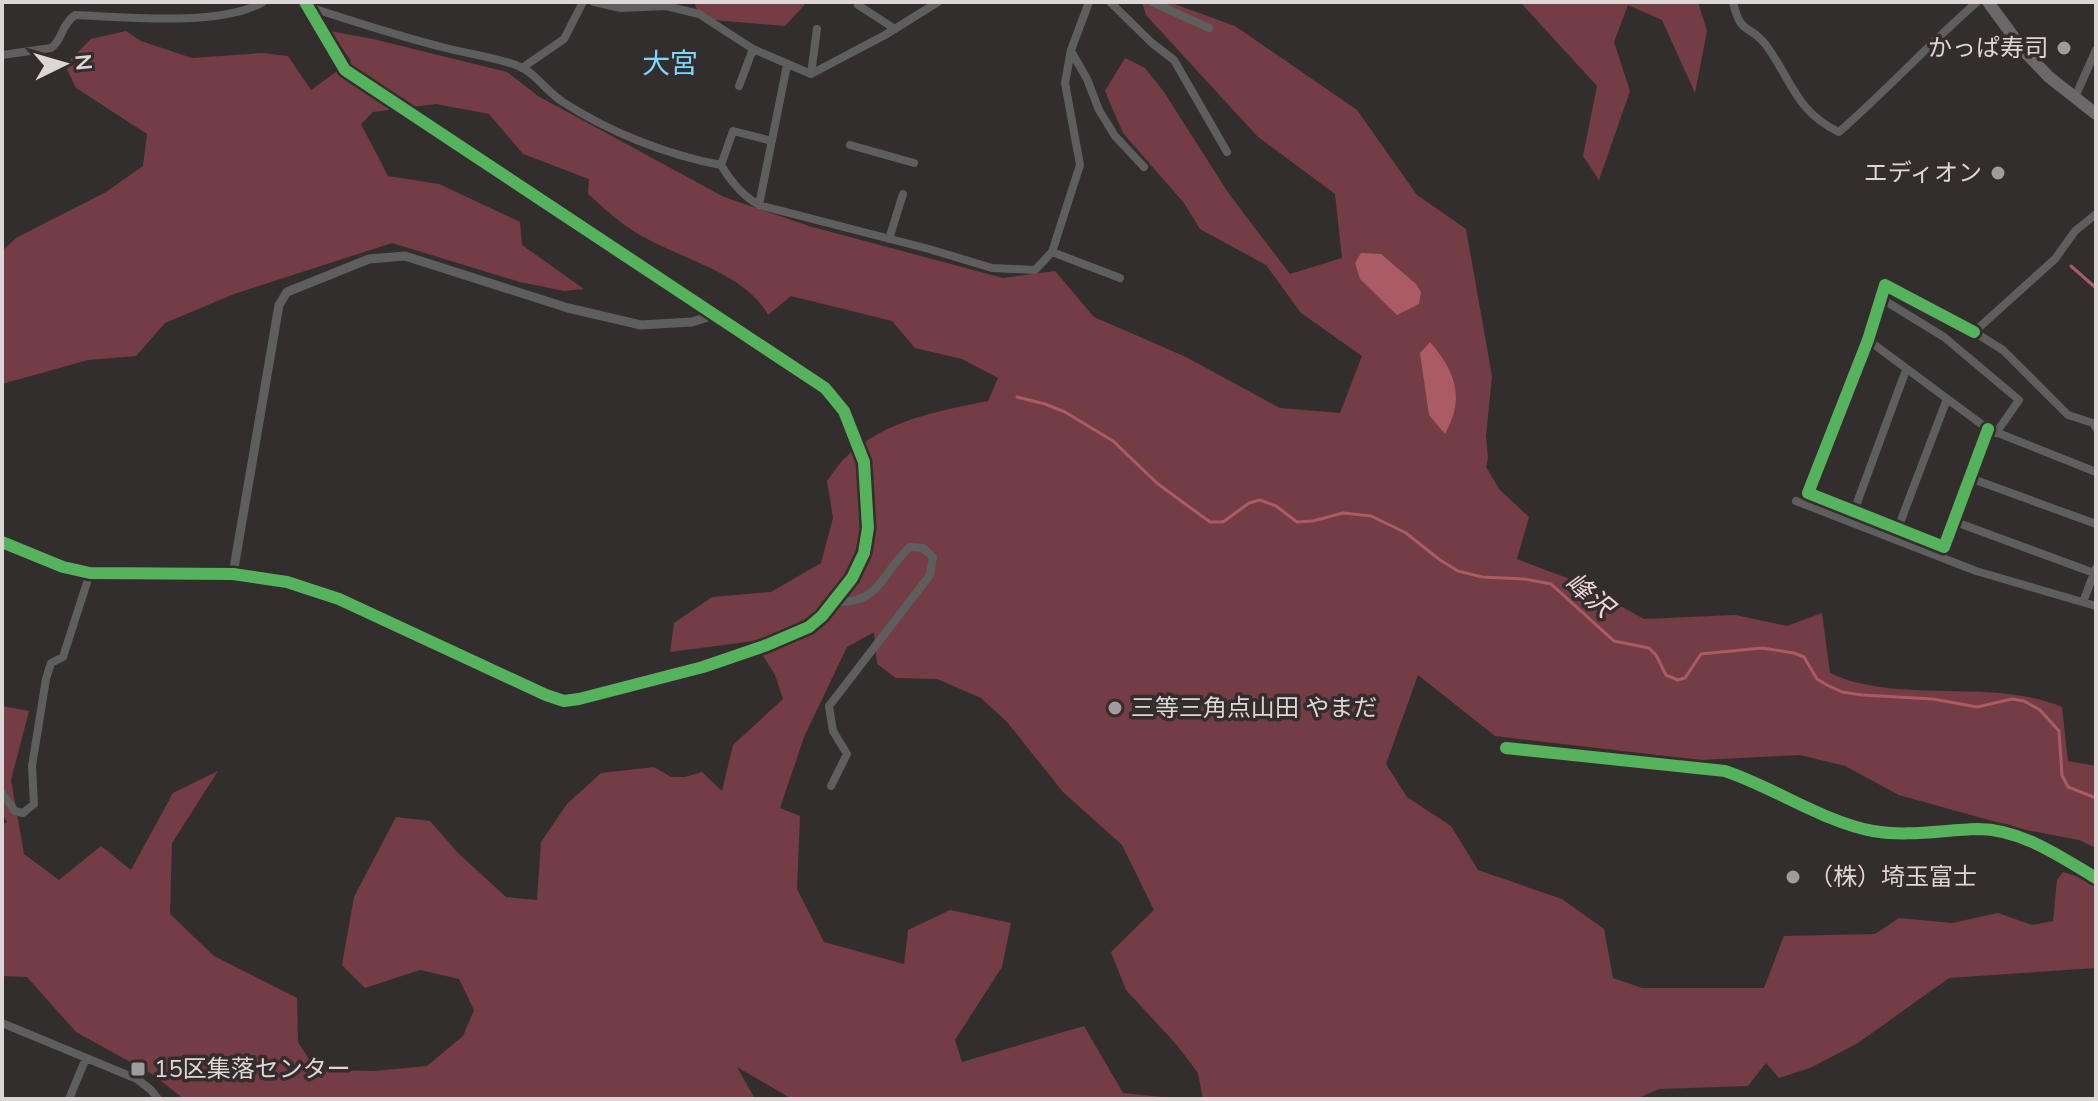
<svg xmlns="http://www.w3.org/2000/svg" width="2098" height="1101" font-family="'Nunito Sans','Noto Sans JP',sans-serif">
	<rect width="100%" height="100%" fill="#332e2e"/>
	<path fill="#743c44" d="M694,2h113l-22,24 -84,-7z
		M1142,2h27l66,24 122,84 60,85 49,34 26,147 -6,60 2,22 -2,9 14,23 29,27 -12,42 58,22 69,38 91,-4 52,11 35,-13 8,60c9,4 19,8 29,10 67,16 139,-2 203,24l6,54 28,5v82l-17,-8 -58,-11 -122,-34 -54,-29 -45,-11 -100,5 -205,-24 -77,-61 -32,89 21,33 44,29 27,44 84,29 42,30 9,49 29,10h122l20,-52 91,-2 24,-16 53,5 46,-10 34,12 21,-4 4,-41 6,-8 22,7 11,-11v100l-147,10 -91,65 -48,25 -31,10 -13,-15 -18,23 -89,3 -23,10h-433l-5,-26 -22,-29 -50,-54 -15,-38 43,-42 -32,-65 -59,-53 -56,-70 -26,-24 -44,-19 -41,-1 -19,-14 -3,-32 -27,15 -43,90 -24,71 20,8 -3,73 27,53 80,22 4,-34 42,-20 61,13 -9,44 -47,73 7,22 122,-36 39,67 59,6h-390l-55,-32 18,32h-571l-32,-25 -76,-42 -49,-55 -25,-1v-151l5,-3 -5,-9v-107l27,5 -18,69 13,74 35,26 42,-34 30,24 42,-77 45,-22 -46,72 -2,71 44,42 83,42 1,44 18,28 58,1 53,-5 36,-30 11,-26 -15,-31 -39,-9 -55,18 -23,-23 12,-68 42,-80 34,4 28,32 48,44 31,3 4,-58 26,-38 34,-31 53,-6 17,10h14l17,-5 20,19 11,-46 50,-46 -8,-24 -21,-34 -84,11 4,-29 38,-26 59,-5 50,-29 12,-45 -6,-37c6,-8 12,-18 20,-25 39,-36 91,-45 141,-55l10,-23 -36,-19 -47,-11 -23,-27 -101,-25 -23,19c-23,-44 -96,-58 -136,-85 -16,-10 -30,-24 -44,-36l1,-15 -66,-25 -34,-40 -53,-10 -63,8 -12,12 27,52 51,8 81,38 2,23 62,44 -20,2 -44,-9 -128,-39 -158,51 -69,29 -29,33 -48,4 -86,24v-133l14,-13 90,-46 37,-26 4,-32 -71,-46 -11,-23 26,-26 35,-8 15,10 51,17 70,-5 26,3 23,34 40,-29 -21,-30 43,8 134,33 31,24 186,101 85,29 194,52 52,-7 39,46 92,40 94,51 60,5 22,-57 -61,-43 -35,-48 -66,-36 -16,-26 -61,-70 -18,-42 20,-33 20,10 19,24 65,102 61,80 52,-16 -7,-64 -78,-58 -111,-121z
		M1520,2h178l9,29 -12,62 -33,-73 -34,-15 -14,37 16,49 -31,89 -16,-24 14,-70z"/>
	<path fill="#ab5b66" d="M1361,253l20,1 35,30 5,8 -2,12 -22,11 -37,-36 -5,-16z
		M1430,342c26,30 35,56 15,92l-16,-19 -9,-62z"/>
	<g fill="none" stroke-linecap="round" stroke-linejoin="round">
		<path stroke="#ab5b66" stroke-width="3" d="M2071,266l25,22
			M1017,397l28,7 20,8 48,29 45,43 52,38h13l26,-19 11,-3 16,6 21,16 16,-1 30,-8 28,3 35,17 34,27 18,11 24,6 42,2 27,5 63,57 35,7 7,7 10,20 12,5 7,-2 16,-24 61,-6 32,5 10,4 13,22 10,6 15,7 20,3 71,4 44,8 35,-8 12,2 16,9 19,21 3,44 6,12 28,11"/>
		<path stroke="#5f5e5e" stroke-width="8" d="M594,2l27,6 45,-2 33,8 54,35 58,25 74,-39 53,-33
			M1110,2l42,41 22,17 53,92
			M1152,2l57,26
			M1733,2c8,35 16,21 33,43 25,34 30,67 73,87 48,-42 90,-88 138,-130
			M858,5l37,24
			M309,7c43,14 86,28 129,39 25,7 53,10 78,19 20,7 29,26 47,37 46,30 104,53 158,63 10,17 22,31 38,40l170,44 63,19 43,2 17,-18 28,-87 -15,-82 6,-33 18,-48
			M1071,51l16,28 12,31 16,26 29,31
			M2,55l49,-7c12,-8 9,-22 24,-33 50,2 145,12 188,-13
			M522,68l42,-29 19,-37
			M811,74l6,-45
			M739,86l14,-37
			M2075,97l21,-47
			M850,145l64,18
			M721,165l12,-34 39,10
			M759,205l28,-140
			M2096,214l-21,17 -20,28 -81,73 29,18 65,65 25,8 3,5
			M889,239l14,-45
			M1052,252l68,26
			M1882,299l62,38 75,63 -23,33
			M1974,332l-89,-47 -17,55 -60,153 136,54 44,-118
			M1868,340l120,89 108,43
			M1970,478l126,46
			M1796,501l180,70 120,35
			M1854,511l52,-141
			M1953,521l141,52
			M1898,528l49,-129
			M2083,602l13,-34
			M1506,748l219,23c48,16 99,51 148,60 35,6 69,-1 105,-2 43,0 83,28 118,49
			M831,786l16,-32 -14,-23 -4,-25 101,-131 3,-18 -10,-9 -13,-1c-31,28 -28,57 -77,55
			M2,793l13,18 8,2 11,-9 -2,-38 14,-87 5,-16 12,-6 27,-84
			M2,1023l135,56 14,11 7,9
			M69,1099l17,-41"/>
		<path stroke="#5f5e5e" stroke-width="9" d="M2,542l61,25 27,6 143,1 54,8 52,17 207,96 18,6 15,-2 124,-32 64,-22 42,-18 13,-11 30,-38 12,-25 4,-25 -4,-66 -20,-51 -19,-23 -480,-318 -40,-68
			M233,574l46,-269 8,-13 82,-33 36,-3 163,52 73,17 51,-3 22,-7"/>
		<path stroke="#6c686a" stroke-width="12" d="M1988,2l36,49 25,26 47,37"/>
		<g stroke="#352c2d" stroke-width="17">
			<path id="cycleway" d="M1974,332l-89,-47 -17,55 -60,153 136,54 44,-118
				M2,542l61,25 27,6 143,1 54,8 52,17 207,96 18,6 15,-2 124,-32 64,-22 42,-18 13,-11 30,-38 12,-25 4,-25 -4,-66 -20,-51 -19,-23 -480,-318 -40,-68
				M1506,748l219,23c48,16 99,51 148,60 35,6 69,-1 105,-2 43,0 83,28 118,49"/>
		</g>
		<use href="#cycleway" stroke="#56b35d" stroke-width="12"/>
	</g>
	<g fill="#a19b9b" stroke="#352c2d" stroke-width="3">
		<circle cx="2064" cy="48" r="8"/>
		<circle cx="1998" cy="173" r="8"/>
		<circle cx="1115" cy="708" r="8"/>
		<circle cx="1793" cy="877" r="8"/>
		<rect x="130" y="1061" width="16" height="16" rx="4"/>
	</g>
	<g text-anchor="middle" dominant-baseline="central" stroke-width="7" stroke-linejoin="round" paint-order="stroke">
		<g font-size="24" fill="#dcd6d6" stroke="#352c2d" text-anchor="start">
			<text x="2048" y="48" text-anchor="end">かっぱ寿司</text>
			<text x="1982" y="173" text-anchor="end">エディオン</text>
			<text x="1131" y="708">三等三角点山田 やまだ</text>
			<text x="1809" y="877">（株）埼玉富士</text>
			<text x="154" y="1069">15区集落センター</text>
		</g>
		<g font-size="26" font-style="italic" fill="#efd5d7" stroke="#352c2d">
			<text transform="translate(1589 595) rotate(40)">峰沢</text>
		</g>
		<g font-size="28" fill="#7ad9f8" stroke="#352c2d">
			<text x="670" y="64">大宮</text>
		</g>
	</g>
	<rect width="2098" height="1101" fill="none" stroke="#dcd6d6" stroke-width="8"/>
	<g transform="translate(64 64) rotate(85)" stroke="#352c2d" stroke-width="6" paint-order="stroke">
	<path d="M0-6L14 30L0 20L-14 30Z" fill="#dcd6d6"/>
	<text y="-12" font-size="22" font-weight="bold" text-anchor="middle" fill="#dcd6d6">N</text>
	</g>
</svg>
